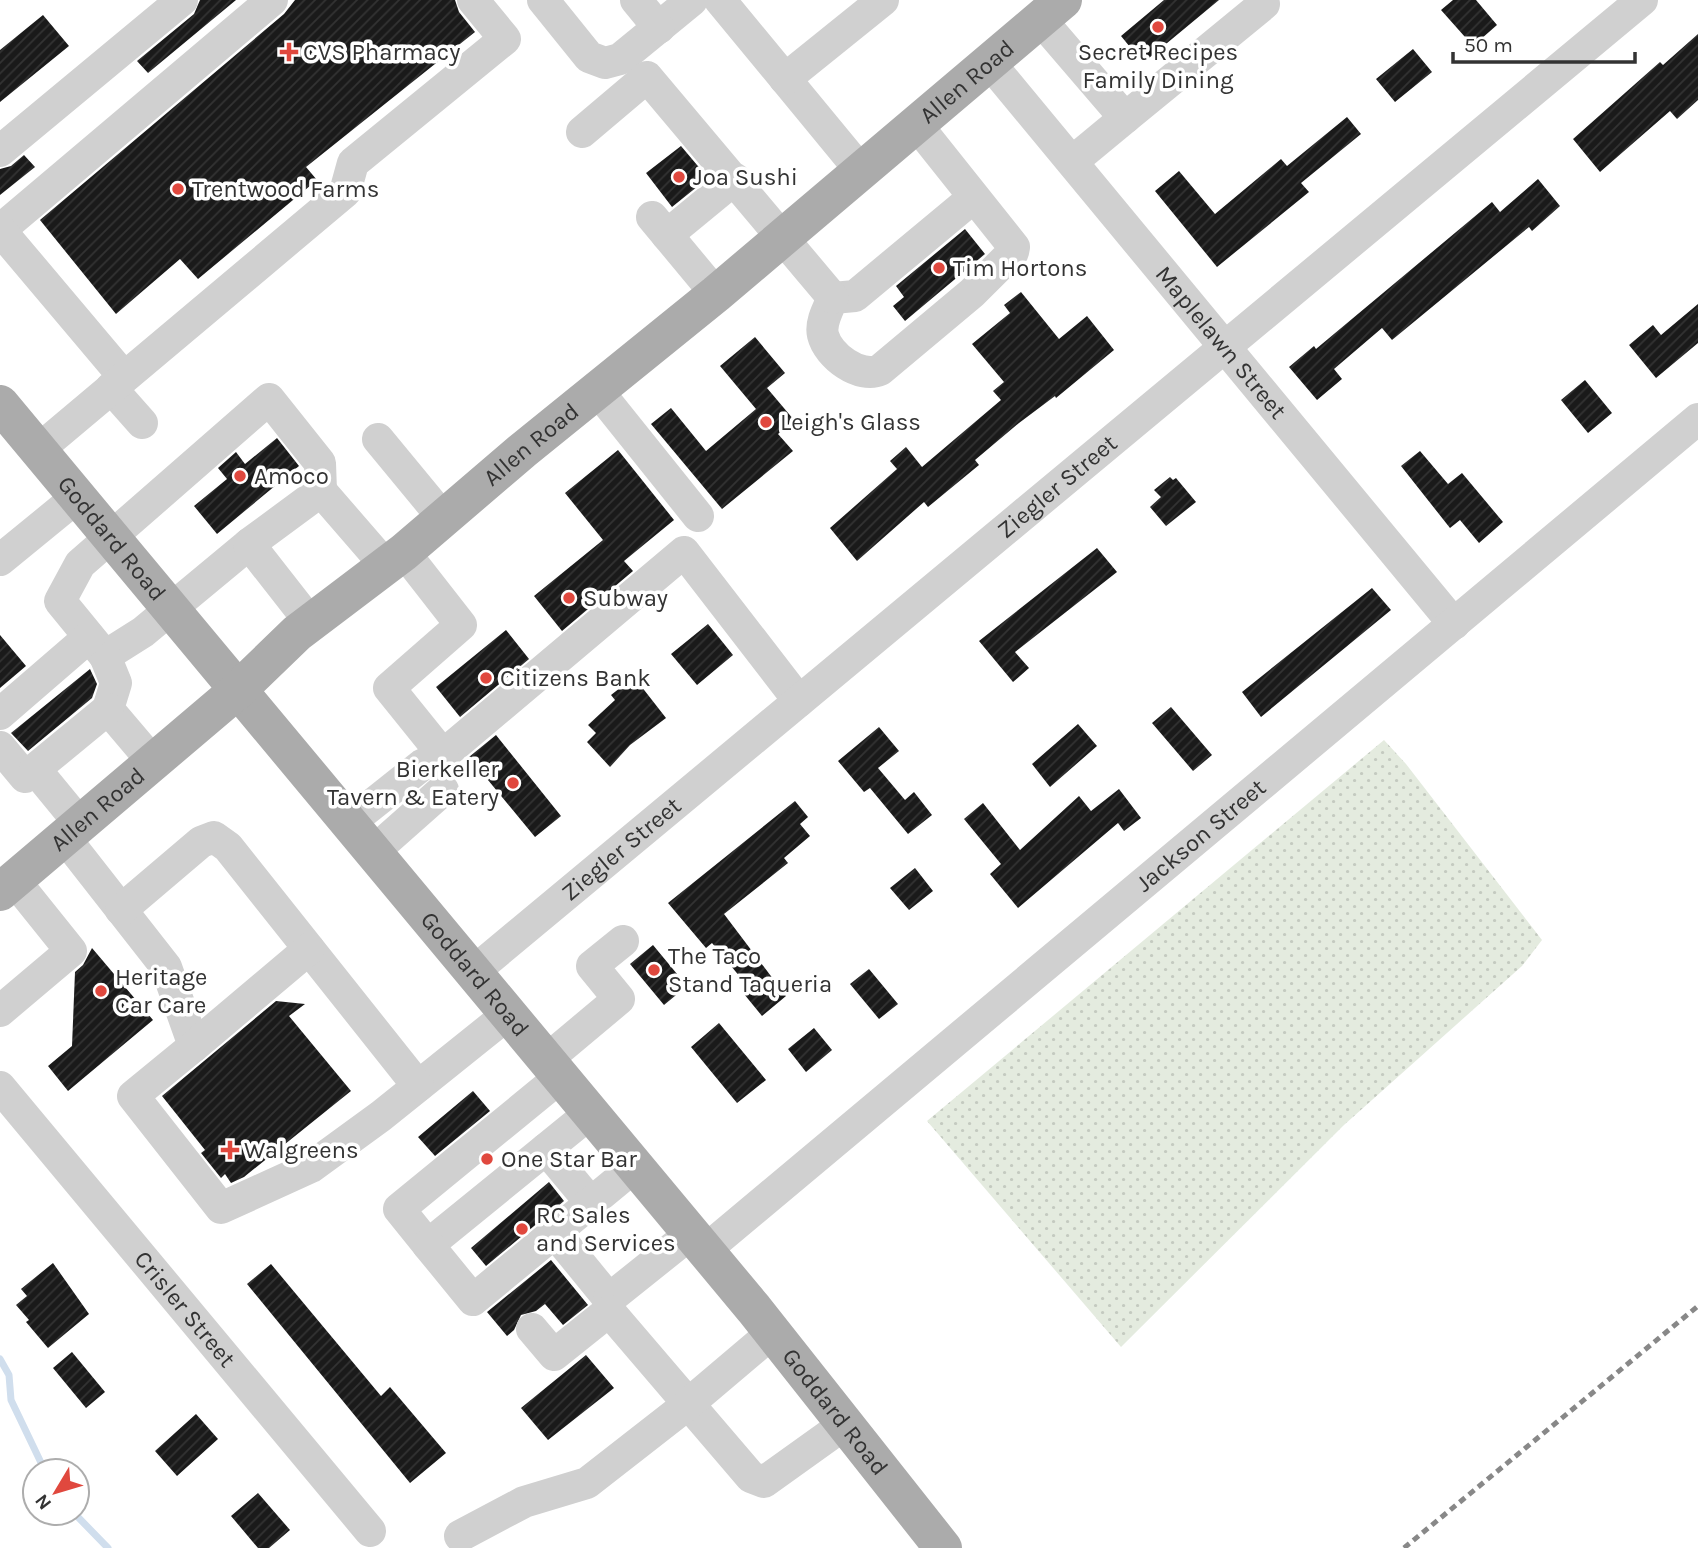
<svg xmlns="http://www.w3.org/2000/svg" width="1698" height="1548" font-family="Karla,sans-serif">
	<defs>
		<pattern id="grass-dots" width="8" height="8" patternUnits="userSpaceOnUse" patternTransform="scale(1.75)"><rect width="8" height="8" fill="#e4ebdf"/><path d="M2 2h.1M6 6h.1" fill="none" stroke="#c4cac0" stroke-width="1.8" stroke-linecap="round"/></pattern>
		<pattern id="building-hatch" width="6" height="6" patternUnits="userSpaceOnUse" patternTransform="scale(1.75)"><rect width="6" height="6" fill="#1a1a1a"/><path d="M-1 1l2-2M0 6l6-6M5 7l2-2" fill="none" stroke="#333"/></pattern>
	</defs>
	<rect width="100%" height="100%" fill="#fff"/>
	<path fill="url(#grass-dots)" d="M1384,740l22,24 136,176 -20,26 -178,159 -223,222 -194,-226z"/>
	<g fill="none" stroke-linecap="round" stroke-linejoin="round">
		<path stroke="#d0deed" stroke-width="7" d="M0,1359l9,16 2,25 34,71
			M74,1513l34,35"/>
	</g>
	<path fill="url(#building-hatch)" d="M200,0h36l-88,73 -11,-12 57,-47z
		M295,0h160l4,12 16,20 -169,135 11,13 -119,99 -18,-20 -64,55 -76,-94 244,-206z
		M1164,0h55l-76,63 -22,-27z
		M1453,0h23l21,25 -24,21 -32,-36z
		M43,15l26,31 -69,56v-52z
		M1698,34v66l-21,19 -7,-8 -70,61 -27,-33 87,-77 3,3z
		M1413,49l19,23 -37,30 -19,-23z
		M1347,117l14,17 -60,49 8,9 -92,75 -62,-76 24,-20 36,43 66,-55 6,7z
		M681,146l27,32 -36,29 -26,-34z
		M24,155l11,12 -35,28v-26l11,-3z
		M1538,179l22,27 -28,25 -3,-4 -137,113 -10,-12 -48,41 8,10 -25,21 -28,-33 25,-21 2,3 176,-147 8,10z
		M965,229l20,25 -80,67 -12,-15 11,-9 -8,-11z
		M1021,292l38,47 28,-23 27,34 -58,48 -1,-2 -36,27 -44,37 4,5 -51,42 -4,-5 -67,59 -27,-33 67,-59 -7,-8 16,-14 16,20 79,-67 -8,-9 11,-9 -32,-38 38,-31 -6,-8z
		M1698,304v39l-42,35 -27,-33 24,-20 8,10z
		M755,337l30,36 -18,15 27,32 -16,14 15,17 -71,58 -71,-85 20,-16 35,43 50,-42 -36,-43z
		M1585,380l27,33 -24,20 -27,-33z
		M277,438l22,28 -82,68 -23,-28 33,-27 -9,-11 18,-16 9,12z
		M618,450l56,70 -50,41 9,10 -71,60 -28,-35 69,-56 -38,-47z
		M1420,451l28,33 14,-11 41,49 -24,21 -19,-23 -10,8 -49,-62z
		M1170,477l3,3 3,-2 20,24 -30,24 -16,-19 11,-10 -7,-7z
		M1097,548l20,24 -102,80 14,16 -16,14 -34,-41z
		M1372,588l19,22 -130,107 -19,-25z
		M708,624l25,31 -36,30 -26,-31z
		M506,630l23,29 -69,58 -24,-30z
		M0,635l26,31 -26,22z
		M90,669l7,15 -5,14 -64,53 -17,-18z
		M634,677l32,41 -36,27 -20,22 -23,-25 9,-9 -8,-8 27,-25 -4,-5z
		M1171,707l41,48 -19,16 -41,-48z
		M1078,724l19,22 -47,41 -18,-23z
		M879,727l20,24 -21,17 27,32 9,-8 18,23 -24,19 -38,-46 -6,4 -26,-31z
		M496,735l65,81 -26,21 -66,-80z
		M1119,789l22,29 -17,13 -6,-8 -100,85 -28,-34 11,-10 -37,-45 19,-16 37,47 59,-54 12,15z
		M795,801l13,16 -8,7 10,12 -26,22 4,5 -64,51 62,82 -24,20 -18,-22 6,-5 -38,-46 -6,5 -38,-45z
		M915,868l18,23 -24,19 -19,-22z
		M653,945l34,41 -23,19 -34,-41z
		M92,948l61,72 -85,71 -20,-25 24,-20 3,-74 8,-7z
		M869,969l29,35 -19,15 -29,-35z
		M276,1001l29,3 -16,12 62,75 -107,86 -13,6 -6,-9 -4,4 -20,-25 4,-3 -43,-54z
		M719,1023l47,57 -29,23 -46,-56z
		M814,1028l18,22 -26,22 -18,-23z
		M473,1091l17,20 -55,45 -17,-19z
		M549,1182l15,19 -78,65 -15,-18z
		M551,1260l37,45 -25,20 -18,-21 -9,7 -15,4 -7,15 -7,6 -20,-24z
		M53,1263l36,51 -41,34 -22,-26 3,-2 -13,-15 11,-9 -6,-7z
		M271,1264l110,132 9,-9 56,66 -36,30 -163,-199z
		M72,1352l33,40 -19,16 -33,-40z
		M586,1355l28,33 -66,52 -27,-32z
		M196,1414l22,25 -41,37 -22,-25z
		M258,1493l32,37 -21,18h-11l-27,-32z"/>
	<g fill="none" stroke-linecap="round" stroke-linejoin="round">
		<g stroke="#d0d0d0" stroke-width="32">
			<path d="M543,0l46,57 16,6 15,-4 72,-59"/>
			<path d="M636,0l23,28"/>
			<path d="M720,0l141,171"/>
			<path d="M1040,19l85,99 139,-114 -3,-4"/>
			<path id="s1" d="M989,62l465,562"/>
			<path d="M785,79l98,-79"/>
			<path d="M916,124l98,123 -1,5 -41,41 -92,77c-20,9 -52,-14 -57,-35 -3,-12 5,-26 10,-37l22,-2 119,-99"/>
			<path d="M582,132l65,-55 186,221"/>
			<path d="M0,151l182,-151"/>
			<path d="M1073,161l52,-43"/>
			<path d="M652,217l64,77"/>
			<path d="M0,230l272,-230"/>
			<path d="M0,230l124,147"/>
			<path d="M667,235l68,-56"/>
			<path d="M111,388l31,35"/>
			<path d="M597,390l101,126"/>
			<path d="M378,439l66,80"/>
			<path d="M38,450l307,-258 8,-29 152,-124 -32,-39"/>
			<path d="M249,544l-106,88 -38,24 -45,-55 20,-37 189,-165 51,64 1,28"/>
			<path d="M0,560l77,-63"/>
			<path d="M310,622l-61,-78 72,-53 65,75"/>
			<path d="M105,656l11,27 -8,26 45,53"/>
			<path d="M0,714l89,-77"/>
			<path d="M0,747l25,30 10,-8"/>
			<path d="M443,755l241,-203 115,149"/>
			<path d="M349,823l73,-58 21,-10 -54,-67 72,-63 -57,-73"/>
			<path d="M81,825l-46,-56 73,-60"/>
			<path d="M65,838l101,129 28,79 -61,50 88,112 90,-41 70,-51 126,-101"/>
			<path d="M373,852l70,-62"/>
			<path d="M121,910l80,-68 13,-5 14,10 190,239"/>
			<path id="s2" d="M472,973l1170,-973"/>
			<path d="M0,1011l71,-60 -57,-71"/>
			<path d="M194,1046l115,-97"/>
			<path d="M545,1061l74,-62 -27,-33 31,-25"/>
			<path d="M559,1078l-160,131 29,36 161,-131"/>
			<path id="s3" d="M0,1087l370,444"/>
			<path d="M546,1149l45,54"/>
			<path d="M555,1233l54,66"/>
			<path d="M689,1235l-80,64v12l142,166 13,5 81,-58"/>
			<path d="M428,1245l45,55 160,-132"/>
			<path id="s4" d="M703,1252l995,-833"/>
			<path d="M532,1329l22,26 55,-44"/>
			<path d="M460,1536l64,-34 63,-19 100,-78 85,-72"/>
		</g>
		<g stroke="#ababab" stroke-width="38">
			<path id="s5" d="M0,404l754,905 189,239"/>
			<path id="s6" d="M0,892l238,-202 59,-57 107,-81 118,-101 194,-157 347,-294"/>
		</g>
		<path stroke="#888" stroke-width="5" stroke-dasharray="7 5" stroke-linecap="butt" d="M1404,1548l294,-242"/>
	</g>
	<g fill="#e0483e" stroke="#fff" stroke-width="2.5">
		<circle cx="1158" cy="27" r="7"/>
		<path d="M285.5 41.5h7v7h7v7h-7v7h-7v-7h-7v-7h7z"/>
		<circle cx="679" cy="177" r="7"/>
		<circle cx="178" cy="189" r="7"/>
		<circle cx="939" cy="268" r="7"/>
		<circle cx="766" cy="422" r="7"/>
		<circle cx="240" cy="476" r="7"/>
		<circle cx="569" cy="598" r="7"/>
		<circle cx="486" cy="678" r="7"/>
		<circle cx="513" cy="783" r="7"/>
		<circle cx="654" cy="970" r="7"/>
		<circle cx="101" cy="991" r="7"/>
		<path d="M226.5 1139.5h7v7h7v7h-7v7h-7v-7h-7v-7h7z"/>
		<circle cx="487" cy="1159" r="7"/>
		<circle cx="522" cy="1229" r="7"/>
	</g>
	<g text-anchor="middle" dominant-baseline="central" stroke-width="7" stroke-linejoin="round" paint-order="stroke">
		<g font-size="24" fill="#333" stroke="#fff" text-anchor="start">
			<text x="303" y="52">CVS Pharmacy</text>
			<text x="1158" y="52" text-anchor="middle">Secret Recipes<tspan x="1158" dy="28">Family Dining</tspan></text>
			<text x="693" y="177">Joa Sushi</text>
			<text x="192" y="189">Trentwood Farms</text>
			<text x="953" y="268">Tim Hortons</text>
			<text x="780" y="422">Leigh's Glass</text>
			<text x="254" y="476">Amoco</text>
			<text x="583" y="598">Subway</text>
			<text x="500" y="678">Citizens Bank</text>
			<text x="499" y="769" text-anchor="end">Bierkeller<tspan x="499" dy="28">Tavern &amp; Eatery</tspan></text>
			<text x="668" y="956">The Taco<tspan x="668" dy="28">Stand Taqueria</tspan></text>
			<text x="115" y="977">Heritage<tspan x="115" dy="28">Car Care</tspan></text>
			<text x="244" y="1150">Walgreens</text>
			<text x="501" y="1159">One Star Bar</text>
			<text x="536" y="1215">RC Sales<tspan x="536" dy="28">and Services</tspan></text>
		</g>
		<g font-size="24" fill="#333" stroke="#fff">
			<text stroke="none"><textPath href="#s6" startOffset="1262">Allen Road</textPath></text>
			<text stroke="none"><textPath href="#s1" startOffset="364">Maplelawn Street</textPath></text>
			<text stroke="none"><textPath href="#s6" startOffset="695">Allen Road</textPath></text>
			<text stroke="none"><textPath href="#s2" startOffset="761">Ziegler Street</textPath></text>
			<text stroke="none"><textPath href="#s5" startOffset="175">Goddard Road</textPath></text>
			<text stroke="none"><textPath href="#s6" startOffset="128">Allen Road</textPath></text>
			<text stroke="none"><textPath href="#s4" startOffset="649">Jackson Street</textPath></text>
			<text stroke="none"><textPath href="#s2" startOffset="194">Ziegler Street</textPath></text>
			<text stroke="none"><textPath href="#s5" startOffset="742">Goddard Road</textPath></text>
			<text stroke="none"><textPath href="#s3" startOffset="289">Crisler Street</textPath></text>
			<text stroke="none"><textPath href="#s5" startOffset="1309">Goddard Road</textPath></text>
		</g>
	</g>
	<g transform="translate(56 1492) rotate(232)"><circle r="33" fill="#ffffff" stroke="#adadad" stroke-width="2"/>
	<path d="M0-5L12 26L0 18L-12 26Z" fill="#e0483e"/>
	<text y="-10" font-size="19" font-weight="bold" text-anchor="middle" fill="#333333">N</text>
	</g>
	<path d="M1453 52v10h182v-10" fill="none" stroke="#333333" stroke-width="3.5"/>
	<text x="1464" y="52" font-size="21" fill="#333333" stroke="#ffffff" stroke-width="5" paint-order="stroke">50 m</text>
</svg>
